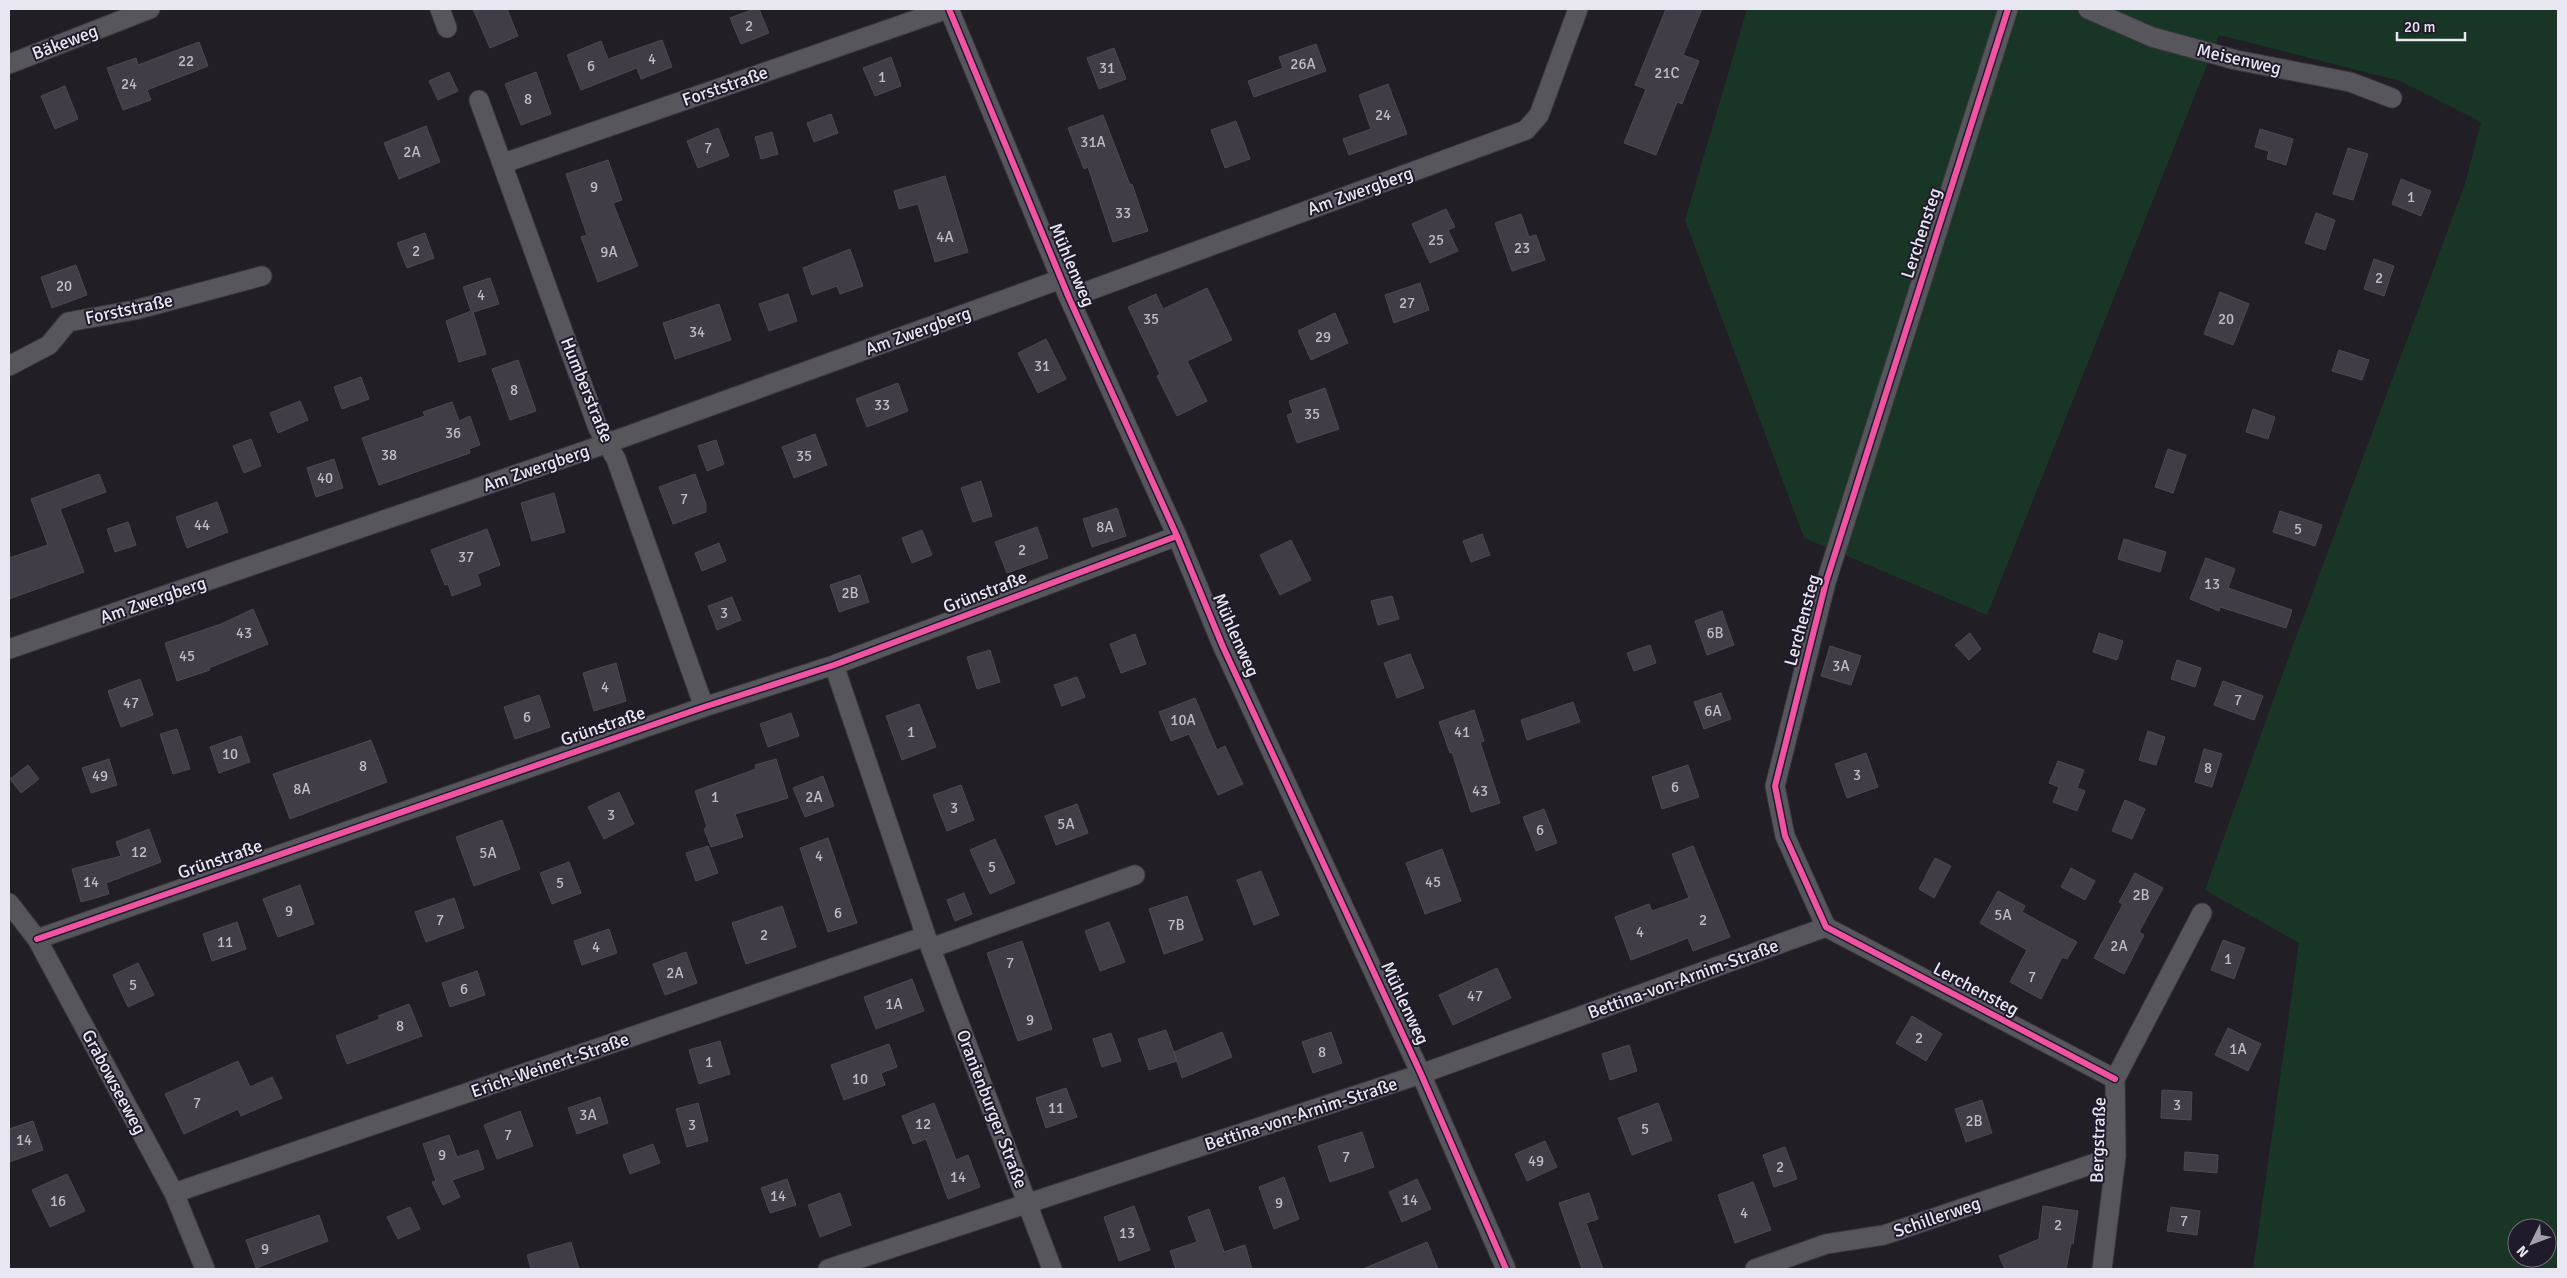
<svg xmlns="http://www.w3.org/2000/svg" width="2567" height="1278" font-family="Signika,sans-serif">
	<rect width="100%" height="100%" fill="#211e26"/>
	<path fill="#193526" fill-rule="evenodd" d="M1747,9h811v1260h-305l46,-326 -94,-53 87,-242 173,-464 16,-62 -81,-41 -181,-46 -232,580 -183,-77 -119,-318zM2517,1228h30v30h-30z"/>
	<path fill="#413d47" stroke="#4c4951" d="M473,9h34l11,27 -28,12z
		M754,9h5l10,24 -28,11 -11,-26z
		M1666,9h36l-19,46 16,6 -17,43 -5,-2 -21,53 -32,-12 22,-54 -11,-4z
		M662,40l10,27 -31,12 -4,-11 -56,22 -14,-35 34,-14 7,18z
		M199,42l9,24 -61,24 4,10 -28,10 -16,-42 29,-10 2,7z
		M1316,44l10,27 -72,26 -6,-16 35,-13 -4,-11z
		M1114,48l12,31 -27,10 -12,-31z
		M891,57l10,29 -26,10 -12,-28z
		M449,72l9,19 -20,9 -9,-19z
		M536,72l15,42 -30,11 -16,-41z
		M1388,84l19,50 -58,21 -6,-16 28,-10 -12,-34z
		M65,86l13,33 -23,10 -14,-33z
		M831,114l7,19 -24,9 -7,-19z
		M1103,115l27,70 2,-1 16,47 -35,11 -25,-75 -4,2 -16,-41z
		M1236,121l14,38 -25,9 -14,-38z
		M426,126l14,36 -41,17 -15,-36z
		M718,128l11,28 -31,12 -11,-27z
		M2260,129l33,10 -7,26 -19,-6 2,-8 -14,-4z
		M772,132l6,22 -17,5 -6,-22z
		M2348,148l20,6 -15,46 -20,-6z
		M608,160l14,40 -9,3 25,63 -40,16 -17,-45 6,-2 -21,-61z
		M945,176l23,76 -33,10 -17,-58 -19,5 -5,-18z
		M2401,179l30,12 -10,25 -29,-12z
		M1446,209l9,18 -7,3 10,21 -28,12 -18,-39z
		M2316,213l19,7 -10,30 -20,-7z
		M1521,214l8,23 7,-2 9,25 -33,11 -17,-48z
		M425,233l9,25 -27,10 -10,-25z
		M850,249l13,37 -23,8 -3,-8 -25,9 -9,-27z
		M2374,259l20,7 -10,30 -20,-7z
		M76,265l11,30 -35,13 -11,-31z
		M490,278l9,26 -26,8 13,42 -27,8 -13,-41 25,-10 -8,-24z
		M1420,283l9,27 -35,13 -9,-28z
		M1207,288l25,52 -45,21 20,40 -30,15 -20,-40 3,-2 -32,-67 28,-13 7,15z
		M2220,292l29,12 -16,41 -29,-11z
		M788,294l9,27 -28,10 -10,-27z
		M719,304l12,36 -56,19 -12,-36z
		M1335,313l13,30 -37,17 -13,-29z
		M1046,339l20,40 -28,14 -20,-40z
		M2339,350l30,10 -7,20 -30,-9z
		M518,360l18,51 -26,9 -18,-51z
		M361,377l8,22 -27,10 -8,-22z
		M898,383l10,28 -41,16 -11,-28z
		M1325,388l14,41 -42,14 -10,-28 6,-2 -4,-12z
		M300,401l8,19 -30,13 -8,-20z
		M452,402l7,19 11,-5 10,29 -11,4 1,4 -91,32 -17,-47 63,-22 -2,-4z
		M2253,409l22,8 -7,22 -22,-7z
		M815,434l12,31 -33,13 -12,-31z
		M251,439l10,27 -17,7 -11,-27z
		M716,440l8,24 -17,7 -9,-25z
		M2168,449l18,6 -13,38 -18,-6z
		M334,459l9,29 -27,9 -9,-29z
		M99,474l7,18 -46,17 24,63 -75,27v-41l39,-13 -17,-46z
		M695,474l11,30v8l-33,12 -14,-37z
		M981,481l11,35 -19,6 -12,-34z
		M554,493l11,39 -33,9 -11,-38z
		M217,502l11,30 -41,16 -11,-31z
		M1117,508l9,28 -34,11 -9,-28z
		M2280,511l42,14 -7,21 -42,-14z
		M128,522l8,23 -21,7 -8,-23z
		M1037,527l11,31 -41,15 -12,-31z
		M487,529l13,36 -23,9 4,11 -29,11 -4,-12 -3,1 -14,-35z
		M922,530l10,25 -20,8 -10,-25z
		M1482,534l8,21 -19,7 -8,-21z
		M2124,539l42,13 -6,20 -42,-13z
		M1291,540l20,40 -31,15 -20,-40z
		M719,543l7,18 -24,10 -7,-18z
		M2206,558l29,11 -7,19 64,22 -6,18 -66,-21 -1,4 -29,-12z
		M860,575l9,27 -30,10 -9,-27z
		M1392,596l7,23 -21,6 -7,-24z
		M732,597l9,23 -24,10 -9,-24z
		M253,609l15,35 -59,24 1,2 -33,11 -12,-38 56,-19z
		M1722,611l12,34 -27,10 -12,-34z
		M1970,633l11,16 -12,11 -14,-15z
		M2099,633l24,8 -6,19 -24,-8z
		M1135,634l11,30 -25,9 -11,-29z
		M1650,645l6,18 -22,8 -7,-18z
		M1830,646l31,10 -10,29 -30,-9z
		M990,650l10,32 -23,7 -10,-32z
		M1410,654l14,34 -27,10 -13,-35z
		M2177,660l24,8 -6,19 -24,-8z
		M616,663l10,38 -32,10 -11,-38z
		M1077,677l8,20 -23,9 -8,-21z
		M140,679l13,36 -32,12 -13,-36z
		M2223,681l40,15 -9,24 -40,-15z
		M1721,693l10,26 -27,10 -10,-27z
		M539,695l11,32 -35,12 -11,-32z
		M1195,698l22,52 8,-4 18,38 -25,11 -29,-61 -18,7 -12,-29z
		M1573,702l7,20 -53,18 -6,-20z
		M919,704l17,43 -34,13 -16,-44z
		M1474,710l10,31 -4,1 20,61 -29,9 -19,-60 -2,1 -11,-31z
		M791,713l8,23 -31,11 -8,-23z
		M177,729l13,40 -17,5 -13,-40z
		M2148,731l17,6 -9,28 -17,-5z
		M241,736l9,26 -31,11 -9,-26z
		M371,740l16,42 -97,37 -17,-45z
		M2204,749l18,5 -10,33 -17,-5z
		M1866,753l12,34 -31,11 -12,-34z
		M109,759l8,26 -26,8 -9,-25z
		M776,759l12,39 -53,16 8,23 -32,10 -7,-18 3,-2 -12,-36 61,-22 -1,-4z
		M2058,761l26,9 -7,18 8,3 -8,20 -24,-9 6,-15 -10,-4z
		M28,765l11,14 -18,14 -11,-14z
		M1688,765l11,32 -37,12 -10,-32z
		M823,776l11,30 -29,11 -12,-29z
		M961,785l13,35 -27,11 -14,-36z
		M619,792l15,32 -30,15 -16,-32z
		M2125,800l20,9 -13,30 -20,-8z
		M1077,804l11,29 -32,12 -11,-29z
		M1544,809l13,34 -21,8 -13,-34z
		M502,820l18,49 -46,17 -18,-49z
		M149,829l12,33 -55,21 3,11 -28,8 -9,-33 49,-13 -5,-14z
		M828,838l29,85 -29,9 -28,-84z
		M995,839l20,44 -25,11 -20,-44z
		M708,846l10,27 -22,8 -10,-28z
		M1693,846l37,91 -37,14 -5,-13 -57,22 -16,-43 34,-13 3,7 37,-13 -17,-44z
		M1442,849l19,52 -36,13 -19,-51z
		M1935,858l16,8 -17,32 -15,-9z
		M569,862l12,31 -29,11 -12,-31z
		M2071,868l24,13 -10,19 -24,-13z
		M1261,871l18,44 -25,10 -17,-45z
		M2135,873l28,15 -24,44 5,3 -20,39 -30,-16 29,-54 -4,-2z
		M300,885l14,39 -36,13 -15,-38z
		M1998,891l27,15 -3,6 55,30 -10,17 -5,-2 -21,42 -31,-17 17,-32 -47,-27z
		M964,893l8,21 -17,7 -8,-21z
		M1187,896l16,44 -39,14 -15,-45z
		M454,898l10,30 -38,14 -11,-30z
		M782,906l14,41 -50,17 -14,-41z
		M237,922l9,27 -34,12 -9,-27z
		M1109,922l16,40 -25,9 -15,-40z
		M609,929l8,24 -35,12 -8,-24z
		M2223,940l22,8 -11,31 -23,-9z
		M1022,941l30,88 -34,12 -31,-88z
		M686,952l11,31 -32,12 -12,-31z
		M138,963l16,32 -26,12 -15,-32z
		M1497,968l14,30 -58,27 -14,-30z
		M477,971l8,24 -35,12 -8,-24z
		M912,979l12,32 -48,18 -12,-32z
		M409,1004l13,32 -75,28 -11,-28 44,-17 -2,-3z
		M1912,1016l30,18 -16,27 -30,-18z
		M2228,1028l33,16 -13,27 -33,-16z
		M1166,1030l11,31 -28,9 -11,-31z
		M1222,1032l10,25 -50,21 -8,-26z
		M1331,1032l11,31 -29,10 -11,-31z
		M1111,1033l10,28 -19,6 -9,-28z
		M720,1041l10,33 -31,10 -10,-34z
		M889,1044l8,23 -16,6 4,12 -41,15 -13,-35z
		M1629,1045l8,26 -27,9 -8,-26z
		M238,1061l12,26 22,-10 10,21 -41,18 -3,-7 -54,25 -19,-40z
		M1066,1088l11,29 -31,11 -10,-30z
		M2162,1090l30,2 -1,28 -30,-2z
		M600,1097l8,26 -31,11 -9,-26z
		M1982,1100l10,33 -26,9 -11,-33z
		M698,1103l10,38 -21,6 -11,-38z
		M934,1103l22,57 12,-5 12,32 -32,12 -22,-60 -13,5 -11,-28z
		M1658,1103l14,37 -40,15 -14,-37z
		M520,1111l13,35 -36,13 -13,-34z
		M33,1121l10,29 -34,12v-33z
		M1362,1132l12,35 -44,15 -12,-36z
		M449,1135l8,22 21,-7 6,19 -32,11 8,17 -17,8 -11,-23 4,-1 -13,-37z
		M1545,1141l12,26 -30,14 -12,-27z
		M653,1144l7,19 -30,11 -7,-19z
		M1785,1147l12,32 -23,8 -11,-32z
		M2185,1152l33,3 -1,18 -33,-3z
		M67,1174l18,37 -35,16 -18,-37z
		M1284,1177l15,42 -25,10 -15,-42z
		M787,1179l9,26 -26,8 -9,-25z
		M1417,1179l14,30 -29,13 -13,-30z
		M1753,1182l18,48 -36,13 -17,-48z
		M840,1193l11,32 -31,12 -12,-32z
		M1589,1193l9,26 -12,4 17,46h-21l-23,-66z
		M1134,1206l16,44 -31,11 -15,-44z
		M2043,1206l35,5 -5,33 -2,-1 -5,26h-61l-6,-13 40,-17z
		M410,1207l10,22 -22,10 -11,-22z
		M2171,1207l29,4 -3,24 -30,-4z
		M1209,1209l15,43 21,-7 7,24h-76l-6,-18 27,-9 -9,-25z
		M319,1215l9,26 -72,27 -10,-28z
		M571,1242l8,27h-48l-4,-14z
		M1427,1242l11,27h-75z"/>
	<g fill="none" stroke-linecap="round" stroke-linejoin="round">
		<g stroke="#3b3940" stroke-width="21">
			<path id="street" d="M440,9l7,19
				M949,9l120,289 108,238 46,111 198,427 85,195
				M2008,9l-182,573 -51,204 10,50 41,91 289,152
				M2088,9l64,28 84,23 114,22 42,16
				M9,64l141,-55
				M479,100l119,328 18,31 88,248
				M504,163l443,-154
				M1069,298l457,-168 13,-15 39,-106
				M9,366l40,-21 19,-23 67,-12 127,-34
				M9,649l599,-206 453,-164
				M834,665l92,271 126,333
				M9,903l28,36 137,254 31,76
				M37,939l667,-232 130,-42 343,-129
				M931,948l204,-73
				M174,1193l752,-257
				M828,1269l593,-195 405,-147
				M1755,1269l71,-25 58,-9 232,-79
				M2102,1269l14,-113 -1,-77 87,-166"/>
		</g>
		<use href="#street" stroke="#58565d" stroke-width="19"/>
		<g stroke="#201b2a" stroke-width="9">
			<path id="cycleway" d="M949,9l120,289 108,238 46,111 198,427 85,195
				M2008,9l-182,573 -51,204 10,50 41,91 289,152
				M37,939l667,-232 130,-42 343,-129"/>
		</g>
		<use href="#cycleway" stroke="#f153a3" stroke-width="6"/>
	</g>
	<g text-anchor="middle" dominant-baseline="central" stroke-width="4" stroke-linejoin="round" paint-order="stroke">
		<g font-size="15" fill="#bebcc6">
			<text x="749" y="26">2</text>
			<text x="652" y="59">4</text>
			<text x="186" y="61">22</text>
			<text x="1303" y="64">26A</text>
			<text x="591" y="66">6</text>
			<text x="1107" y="68">31</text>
			<text x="1667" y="73">21C</text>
			<text x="882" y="77">1</text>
			<text x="129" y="84">24</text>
			<text x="528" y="99">8</text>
			<text x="1383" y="115">24</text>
			<text x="1093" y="142">31A</text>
			<text x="708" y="148">7</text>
			<text x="412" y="152">2A</text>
			<text x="594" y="187">9</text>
			<text x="2411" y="197">1</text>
			<text x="1123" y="213">33</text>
			<text x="945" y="237">4A</text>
			<text x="1436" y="240">25</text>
			<text x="1522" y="248">23</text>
			<text x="416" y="251">2</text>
			<text x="609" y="252">9A</text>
			<text x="2379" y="278">2</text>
			<text x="64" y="286">20</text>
			<text x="481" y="295">4</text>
			<text x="1407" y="303">27</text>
			<text x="1151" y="319">35</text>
			<text x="2226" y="319">20</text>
			<text x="697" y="332">34</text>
			<text x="1323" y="337">29</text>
			<text x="1042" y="366">31</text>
			<text x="514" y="390">8</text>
			<text x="882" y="405">33</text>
			<text x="1312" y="414">35</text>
			<text x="453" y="433">36</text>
			<text x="389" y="455">38</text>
			<text x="804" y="456">35</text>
			<text x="325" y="478">40</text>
			<text x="684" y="499">7</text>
			<text x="202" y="525">44</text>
			<text x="1105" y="527">8A</text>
			<text x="2298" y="529">5</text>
			<text x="1022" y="550">2</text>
			<text x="466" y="557">37</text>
			<text x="2212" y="584">13</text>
			<text x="850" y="593">2B</text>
			<text x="724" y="613">3</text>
			<text x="244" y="633">43</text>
			<text x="1715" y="633">6B</text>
			<text x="187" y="656">45</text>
			<text x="1841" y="666">3A</text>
			<text x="605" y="687">4</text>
			<text x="2238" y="700">7</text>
			<text x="131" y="703">47</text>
			<text x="1713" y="711">6A</text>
			<text x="527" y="717">6</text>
			<text x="1183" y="720">10A</text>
			<text x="911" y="732">1</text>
			<text x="1462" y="732">41</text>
			<text x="230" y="754">10</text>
			<text x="363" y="766">8</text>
			<text x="2208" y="768">8</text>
			<text x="1857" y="775">3</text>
			<text x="100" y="776">49</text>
			<text x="1675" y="787">6</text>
			<text x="302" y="789">8A</text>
			<text x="1480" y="791">43</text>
			<text x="715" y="797">1</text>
			<text x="814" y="797">2A</text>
			<text x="954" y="808">3</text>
			<text x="611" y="815">3</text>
			<text x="1066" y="824">5A</text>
			<text x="1540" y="830">6</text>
			<text x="139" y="852">12</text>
			<text x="488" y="853">5A</text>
			<text x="819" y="856">4</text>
			<text x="992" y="867">5</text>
			<text x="91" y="882">14</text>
			<text x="1433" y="882">45</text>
			<text x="560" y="883">5</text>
			<text x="2141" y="895">2B</text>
			<text x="289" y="911">9</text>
			<text x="838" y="913">6</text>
			<text x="2003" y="915">5A</text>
			<text x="440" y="920">7</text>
			<text x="1703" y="920">2</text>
			<text x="1176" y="925">7B</text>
			<text x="1640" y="932">4</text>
			<text x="764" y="935">2</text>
			<text x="225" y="942">11</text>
			<text x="2119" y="946">2A</text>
			<text x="596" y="947">4</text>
			<text x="2228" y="959">1</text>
			<text x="1010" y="963">7</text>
			<text x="675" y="973">2A</text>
			<text x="2032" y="977">7</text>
			<text x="133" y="985">5</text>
			<text x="464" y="989">6</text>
			<text x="1475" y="996">47</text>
			<text x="894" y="1004">1A</text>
			<text x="1030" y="1020">9</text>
			<text x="400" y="1026">8</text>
			<text x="1919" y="1038">2</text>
			<text x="2238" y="1049">1A</text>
			<text x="1322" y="1052">8</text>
			<text x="709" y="1062">1</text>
			<text x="860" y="1079">10</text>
			<text x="197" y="1103">7</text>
			<text x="2177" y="1105">3</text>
			<text x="1056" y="1108">11</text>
			<text x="588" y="1115">3A</text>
			<text x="1974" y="1121">2B</text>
			<text x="923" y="1124">12</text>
			<text x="692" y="1125">3</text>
			<text x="1645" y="1129">5</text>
			<text x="508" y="1135">7</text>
			<text x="24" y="1140">14</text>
			<text x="442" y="1155">9</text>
			<text x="1346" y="1157">7</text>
			<text x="1536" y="1161">49</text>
			<text x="1780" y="1167">2</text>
			<text x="958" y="1177">14</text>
			<text x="778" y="1196">14</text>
			<text x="1410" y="1200">14</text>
			<text x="58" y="1201">16</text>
			<text x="1279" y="1203">9</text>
			<text x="1744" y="1213">4</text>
			<text x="2184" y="1221">7</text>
			<text x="2058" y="1225">2</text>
			<text x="1127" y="1233">13</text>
			<text x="265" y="1249">9</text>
		</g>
		<g font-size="18" fill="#e8e6f0" stroke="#201b2a">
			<text transform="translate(65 42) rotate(-21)">Bäkeweg</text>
			<text transform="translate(2239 59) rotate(13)">Meisenweg</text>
			<text transform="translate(725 86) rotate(-19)">Forststraße</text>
			<text transform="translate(1360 191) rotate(-20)">Am Zwergberg</text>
			<text transform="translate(1921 233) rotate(-72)">Lerchensteg</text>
			<text transform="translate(1072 265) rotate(67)">Mühlenweg</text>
			<text transform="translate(129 309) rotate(-12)">Forststraße</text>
			<text transform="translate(918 331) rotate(-20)">Am Zwergberg</text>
			<text transform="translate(587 390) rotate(68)">Humberstraße</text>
			<text transform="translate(536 468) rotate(-19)">Am Zwergberg</text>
			<text transform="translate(985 592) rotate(-21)">Grünstraße</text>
			<text transform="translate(153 600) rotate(-19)">Am Zwergberg</text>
			<text transform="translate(1802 620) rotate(-75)">Lerchensteg</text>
			<text transform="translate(1236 635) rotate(66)">Mühlenweg</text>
			<text transform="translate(603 726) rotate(-19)">Grünstraße</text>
			<text transform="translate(220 859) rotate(-19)">Grünstraße</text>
			<text transform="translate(1683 979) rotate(-20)">Bettina-von-Arnim-Straße</text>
			<text transform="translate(1976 989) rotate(28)">Lerchensteg</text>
			<text transform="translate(1405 1003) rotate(65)">Mühlenweg</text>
			<text transform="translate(550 1065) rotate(-19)">Erich-Weinert-Straße</text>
			<text transform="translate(114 1082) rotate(62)">Grabowseeweg</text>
			<text transform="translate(992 1109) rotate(69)">Oranienburger Straße</text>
			<text transform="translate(1301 1114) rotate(-18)">Bettina-von-Arnim-Straße</text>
			<text transform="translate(2098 1140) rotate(-88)">Bergstraße</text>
			<text transform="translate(1937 1217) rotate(-19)">Schillerweg</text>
		</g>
	</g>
	<rect width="2567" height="1278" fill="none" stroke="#e8e6f0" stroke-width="20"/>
	<g transform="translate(2532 1243) rotate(228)"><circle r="24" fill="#201b2a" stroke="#706c79"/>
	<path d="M0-4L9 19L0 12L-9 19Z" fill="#a2a0a9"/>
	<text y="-8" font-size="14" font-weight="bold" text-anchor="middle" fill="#e8e6f0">N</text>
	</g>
	<path d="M2397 32v8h68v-8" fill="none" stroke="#e8e6f0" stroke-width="2.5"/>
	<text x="2404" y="32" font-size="15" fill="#e8e6f0" stroke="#201b2a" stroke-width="4" paint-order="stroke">20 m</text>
</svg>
